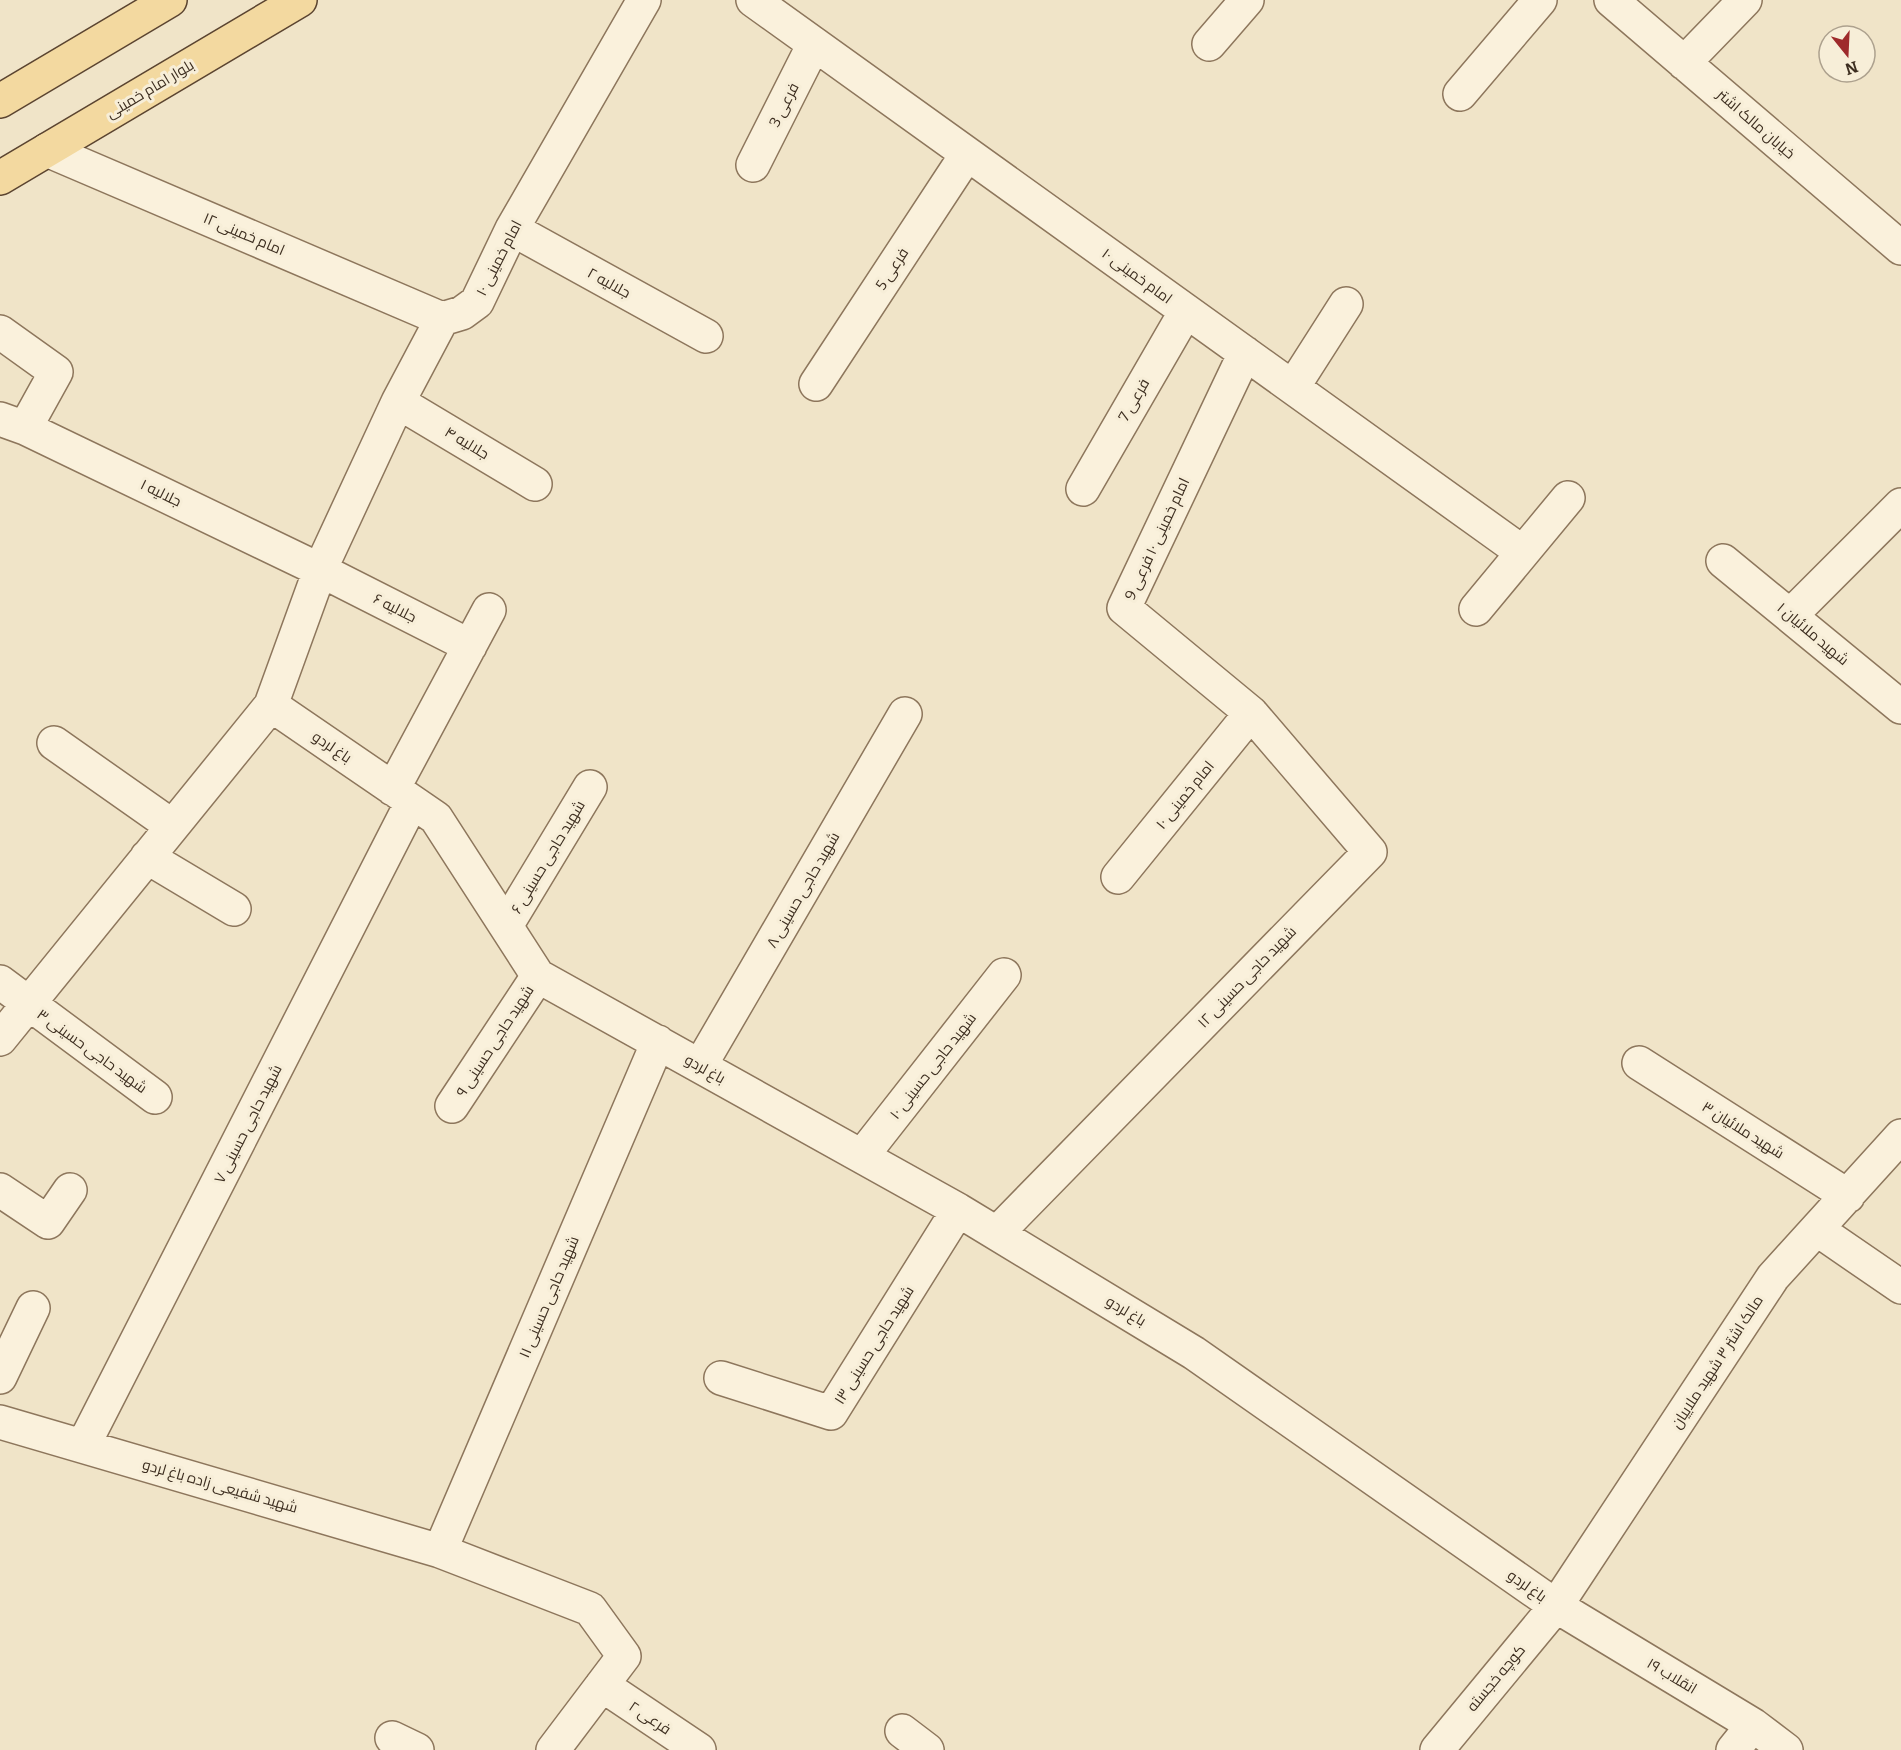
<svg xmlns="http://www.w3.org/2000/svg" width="1901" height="1750" font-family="Bitter,Cairo,serif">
	<rect width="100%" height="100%" fill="#f0e4c8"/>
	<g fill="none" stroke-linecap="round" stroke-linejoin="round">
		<g stroke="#8d765c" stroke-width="36">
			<path id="minor" d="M753,0l769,552
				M1611,0l290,248
				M1209,44l38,-44
				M1684,63l61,-63
				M1460,94l80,-94
				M47,150l395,169
				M753,165l61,-121
				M512,229l194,107
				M442,319l20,-6 15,-11 35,-73 132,-229
				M0,332l56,40 -31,56
				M816,384l151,-230
				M1293,387l53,-83
				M398,402l137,82
				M0,419l25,9 295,142 150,76
				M1083,489l103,-178
				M1723,561l178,146
				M1476,609l92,-111
				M1791,615l110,-110
				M271,705l165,113 102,158 420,234 236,143 362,253 197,119 33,25
				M54,743l118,83
				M393,789l96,-179
				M147,857l87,52
				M1118,877l133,-164
				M506,926l84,-139
				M0,982l155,115
				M0,1039l271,-334 49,-135 78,-168 44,-83
				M1639,1063l209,133
				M700,1066l205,-352
				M452,1106l86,-130
				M862,1156l142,-181
				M0,1190l48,32 22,-32
				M1818,1230l83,57
				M997,1233l373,-381 -119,-139 -127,-105 121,-255
				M0,1377l33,-69
				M721,1378l110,35 127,-203
				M0,1422l440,129 150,58 34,47 -71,94
				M83,1446l329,-644
				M440,1551l218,-509
				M602,1685l97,65
				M902,1731l25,19
				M392,1738l25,12
				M1437,1750l119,-144 217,-329 128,-141
				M1733,1750l20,-25"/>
		</g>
		<g stroke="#5b4430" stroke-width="36">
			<path id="major" d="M0,101l170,-101
				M0,178l300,-178"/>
		</g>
		<use href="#minor" stroke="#faf1dc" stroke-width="33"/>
		<use href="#major" stroke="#f3d9a0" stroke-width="33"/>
	</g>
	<g text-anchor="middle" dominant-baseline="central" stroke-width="6" stroke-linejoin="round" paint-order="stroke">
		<g font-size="15" fill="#3d2e20" stroke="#f7eed8">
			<text transform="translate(150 89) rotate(-31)">بلوار امام خمینی</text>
			<text transform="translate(784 105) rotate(-63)">فرعی 3</text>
			<text transform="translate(1756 124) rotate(41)">خیابان مالک اشتر</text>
			<text transform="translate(244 234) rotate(23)">امام خمینی ۱۲</text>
			<text transform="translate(499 258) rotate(-63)">امام خمینی ۱۰</text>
			<text transform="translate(892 269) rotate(-57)">فرعی 5</text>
			<text transform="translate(1137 276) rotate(36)">امام خمینی ۱۰</text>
			<text transform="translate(609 283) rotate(29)">جلالیه ۲</text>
			<text transform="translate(1134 400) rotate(-60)">فرعی 7</text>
			<text transform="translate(467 443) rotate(31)">جلالیه ۴</text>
			<text transform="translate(161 493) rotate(26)">جلالیه ۱</text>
			<text transform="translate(1157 539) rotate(-65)">امام خمینی ۱۰ فرعی 9</text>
			<text transform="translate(395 608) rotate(27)">جلالیه ۶</text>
			<text transform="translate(1813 634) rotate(40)">شهید ملائیان ۱</text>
			<text transform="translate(332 747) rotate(34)">باغ لردو</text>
			<text transform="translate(1185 795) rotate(-51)">امام خمینی ۱۰</text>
			<text transform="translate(548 857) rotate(-59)">شهید حاجی حسینی ۶</text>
			<text transform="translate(803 890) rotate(-60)">شهید حاجی حسینی ۸</text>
			<text transform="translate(1247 977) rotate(-46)">شهید حاجی حسینی ۱۲</text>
			<text transform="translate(495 1041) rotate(-57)">شهید حاجی حسینی ۹</text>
			<text transform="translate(92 1051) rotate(36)">شهید حاجی حسینی ۳</text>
			<text transform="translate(933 1066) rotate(-52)">شهید حاجی حسینی ۱۰</text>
			<text transform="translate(705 1069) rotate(29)">باغ لردو</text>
			<text transform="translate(248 1124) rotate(-63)">شهید حاجی حسینی ۷</text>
			<text transform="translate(1743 1130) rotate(32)">شهید ملائیان ۳</text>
			<text transform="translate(549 1297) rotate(-67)">شهید حاجی حسینی ۱۱</text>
			<text transform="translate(1126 1311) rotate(31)">باغ لردو</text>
			<text transform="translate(874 1345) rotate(-58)">شهید حاجی حسینی ۱۳</text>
			<text transform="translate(1717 1362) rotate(-57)">مالک اشتر ۳ شهید ملاییان</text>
			<text transform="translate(220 1486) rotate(16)">شهید شفیعی زاده باغ لردو</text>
			<text transform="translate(1527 1586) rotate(35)">باغ لردو</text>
			<text transform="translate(1672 1676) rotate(31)">انقلاب ۱۹</text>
			<text transform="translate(1496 1678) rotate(-50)">کوچه خجسته</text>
			<text transform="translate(650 1718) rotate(34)">فرعی ۲</text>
		</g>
	</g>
	<g transform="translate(1847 54) rotate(162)"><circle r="28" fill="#f7eed8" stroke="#ada18e" stroke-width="1.5"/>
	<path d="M0-4.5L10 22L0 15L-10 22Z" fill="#9e2a2b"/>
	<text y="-9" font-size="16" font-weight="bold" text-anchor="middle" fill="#3d2e20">N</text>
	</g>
</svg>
